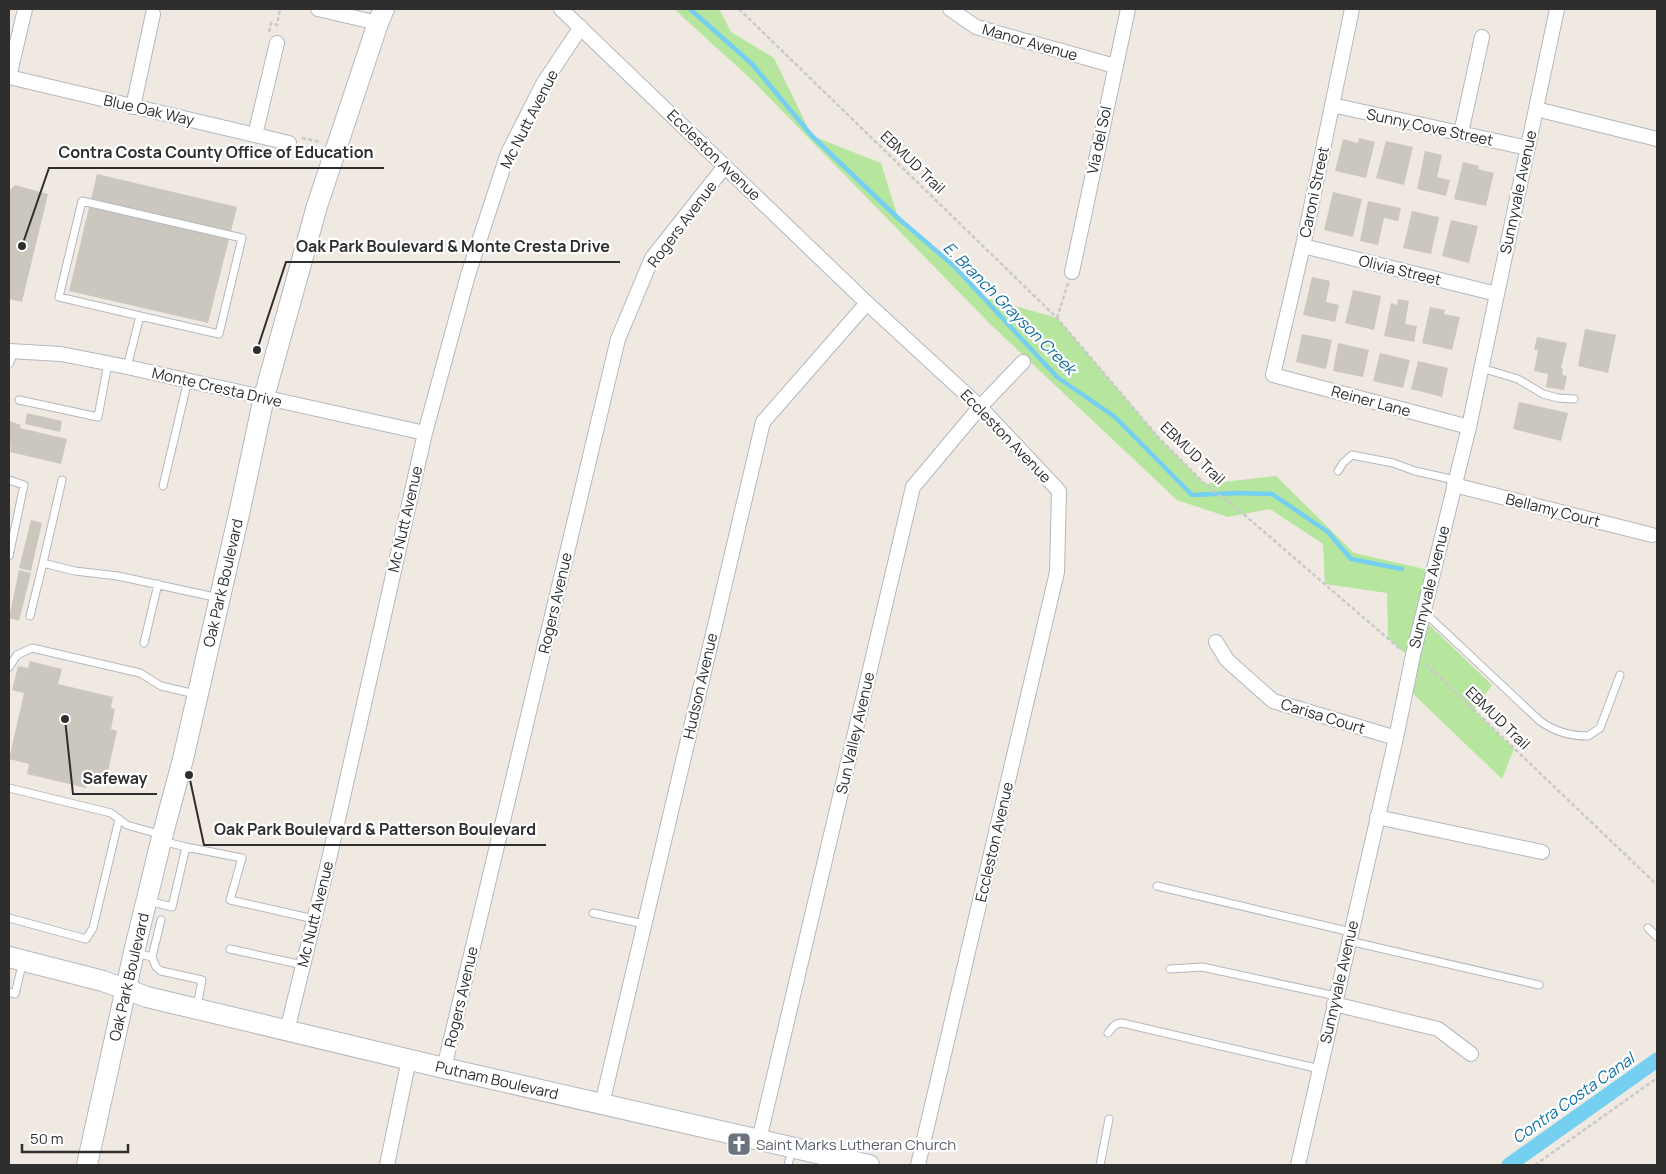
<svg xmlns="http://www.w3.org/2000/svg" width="1666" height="1174" font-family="Manrope,sans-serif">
	<rect width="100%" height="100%" fill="#efe9e1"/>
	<path fill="#b6e59e" d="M674,9h45l12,23 43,26 38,78 69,27 17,55 56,48 29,31 74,21 102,120 46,46 71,-8 78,77 79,18 -11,47 70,67 -18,25 40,39 -12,30 -94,-90 5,-34 -10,-3 -15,-14 -1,-45 -62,-9 -2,-40 -53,-35 -42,8 -51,-17 -187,-176 -238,-244z"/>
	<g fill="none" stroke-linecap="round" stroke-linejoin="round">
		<path stroke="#75cff0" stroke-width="4.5" d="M690,9l62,55 60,72 86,82 56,48 103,111 58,40 77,78 46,-2 34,1 56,38 23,27 51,10"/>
		<path stroke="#75cff0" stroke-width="15" d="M1509,1165l148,-105"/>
	</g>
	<path fill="#cbc7bf" d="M1359,138l16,4 -9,36 -31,-7 8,-32 15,4z
		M1386,141l27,6 -9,38 -28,-7z
		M1425,151l17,4 -5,22 13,3 -4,16 -29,-7z
		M1463,162l16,4 -1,3 16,4 -8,33 -32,-7z
		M97,174l140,33 -29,116 -139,-32z
		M15,185l33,9 -26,108 -13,-3v-108z
		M1333,192l29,7 -9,38 -29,-7z
		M1368,201l33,7 -3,13 -14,-3 -6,27 -18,-4z
		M1412,211l27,6 -8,37 -28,-6z
		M1451,220l27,6 -9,37 -27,-7z
		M1312,277l18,4 -4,21 13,3 -4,17 -32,-7z
		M1353,290l28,6 -7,34 -29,-7z
		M1398,299l11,2 -4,23 12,2 -3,16 -30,-6 7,-33 6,2z
		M1430,307l15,3 -1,4 16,3 -8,33 -30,-7z
		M1585,329l31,6 -8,38 -30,-7z
		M1302,334l30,6 -6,29 -30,-7z
		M1537,337l30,6 -6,25 2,1 -1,6 5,1 -3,14 -18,-3 2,-13 -14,-3 4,-21h-4z
		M1338,343l31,7 -6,27 -30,-6z
		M1380,353l30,7 -7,28 -30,-7z
		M1418,361l30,7 -6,29 -31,-8z
		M1519,402l49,11 -7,28 -48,-12z
		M27,413l35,8 -2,11 -35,-8z
		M9,421l12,4 -1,3 47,11 -6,25 -51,-12 1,-5 -2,-1z
		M31,520l11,3 -11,48 -12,-3z
		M19,570l12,3 -12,48 -10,-3z
		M30,661l32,8 -4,15 55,13 -2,11 4,1 -4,20 6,2 -11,49 -17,-4 -3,12 -59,-14 2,-10 -20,-5 15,-66 -12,-3 6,-24 10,2z"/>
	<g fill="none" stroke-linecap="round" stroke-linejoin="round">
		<g stroke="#b4b7c1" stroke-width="9">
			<path id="lane" d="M9,364l6,-14
				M127,367l13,-51 79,18 23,-96 -160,-37 -23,96 81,19
				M1481,368l37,11 25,15 15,4 16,1
				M19,400l79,17 10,-54
				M1338,471l5,-8 9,-8 41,8 22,8 40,9
				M9,480l15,5 -15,71
				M62,480l-19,83 32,8 43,5 101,22
				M163,486l25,-106
				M1424,612l116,109c15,11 30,15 48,15l12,-8 20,-53
				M30,616l13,-53
				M144,643l14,-59
				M9,667l8,-12 15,-7 108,25 21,13 34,8
				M9,788l102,25 16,12 35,10
				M186,847l56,11 -12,42 84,19
				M1157,886l194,46
				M149,901l23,6 14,-60 -24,-6
				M593,913l51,11
				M9,918l77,21 7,-11 26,-109
				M1648,928l9,9
				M1349,941l190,44
				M230,949l73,16
				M136,953l16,4 4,10 5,4 41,9 -5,26
				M152,957l9,-37
				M1170,969l32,-2 134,29
				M9,992l6,2 8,-33
				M1108,1033c4,-5 7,-10 14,-10l198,46
				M788,1165l4,-16
				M1100,1165l9,-46"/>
		</g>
		<g stroke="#b4b7c1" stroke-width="16">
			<path id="street" d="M318,9l60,14
				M561,9l306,294 113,104 79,84 -2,81 -139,593
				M950,9l26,18 139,39
				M1352,9l-49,237 -30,129 196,52
				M9,77l280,66
				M9,77l16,-68
				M1332,105l195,43
				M133,107l20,-93
				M1536,109l121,30
				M1461,133l21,-96
				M255,135l22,-92
				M1303,246l194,48
				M1072,272l56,-263
				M9,351l52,3 66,13 298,66
				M1454,485l198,50
				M1216,642l11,18 46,41 123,37
				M1377,817l165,35
				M1334,1004l104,25 33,25
				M287,1031l43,-176 95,-422 43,-158 40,-122 35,-69 38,-57
				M444,1068l174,-729 34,-81 73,-92
				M602,1104l161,-682 104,-119
				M759,1140l154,-653 67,-80 43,-45
				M387,1165l22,-106
				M1298,1165l98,-427 17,-83 56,-228 88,-418"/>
		</g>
		<g stroke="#b4b7c1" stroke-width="22">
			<path id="secondary" d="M9,957l94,24 44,16 297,71 425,97
				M87,1165l47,-213 27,-111 22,-82 56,-245 25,-117 53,-191 61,-183 6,-14"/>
		</g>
		<path stroke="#c9c9c9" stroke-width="2.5" stroke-dasharray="4 2.5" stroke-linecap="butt" d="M739,9l318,309 102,120 46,46 36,28 159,137
			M269,32l2,-9 6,2 3,-16
			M302,138l19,4
			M1057,318l11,-35
			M1426,664l231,221
			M1535,1165l122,-87"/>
		<use href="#lane" stroke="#fff" stroke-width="7"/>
		<use href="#street" stroke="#fff" stroke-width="14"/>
		<use href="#secondary" stroke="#fff" stroke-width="20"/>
	</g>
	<defs>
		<g id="church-square" transform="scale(1.25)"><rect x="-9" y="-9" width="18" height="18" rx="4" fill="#6b7280" stroke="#fff"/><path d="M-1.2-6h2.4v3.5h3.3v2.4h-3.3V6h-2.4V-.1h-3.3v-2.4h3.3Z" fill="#fff"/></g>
	</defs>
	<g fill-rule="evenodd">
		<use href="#church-square" x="739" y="1144"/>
	</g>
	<g text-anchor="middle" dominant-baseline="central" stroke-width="4.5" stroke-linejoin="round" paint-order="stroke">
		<g font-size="15" fill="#2e2e2e" stroke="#fff">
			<text transform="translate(1030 42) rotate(16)">Manor Avenue</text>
			<text transform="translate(149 110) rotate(13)">Blue Oak Way</text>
			<text transform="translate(529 119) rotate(-63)">Mc Nutt Avenue</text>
			<text transform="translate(1430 127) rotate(12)">Sunny Cove Street</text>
			<text transform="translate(1099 140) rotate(-78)">Via del Sol</text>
			<text transform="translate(714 155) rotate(44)">Eccleston Avenue</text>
			<text transform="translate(913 162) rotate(44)">EBMUD Trail</text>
			<text transform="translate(1314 192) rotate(-78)">Caroni Street</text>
			<text transform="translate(1518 192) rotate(-78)">Sunnyvale Avenue</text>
			<text transform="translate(682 224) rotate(-53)">Rogers Avenue</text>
			<text transform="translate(1400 270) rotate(14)">Olivia Street</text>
			<text transform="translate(217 387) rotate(13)">Monte Cresta Drive</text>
			<text transform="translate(1371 401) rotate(15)">Reiner Lane</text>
			<text transform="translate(1006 436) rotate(46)">Eccleston Avenue</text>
			<text transform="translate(1193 453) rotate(44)">EBMUD Trail</text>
			<text transform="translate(1553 510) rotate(14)">Bellamy Court</text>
			<text transform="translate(405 519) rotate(-77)">Mc Nutt Avenue</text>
			<text transform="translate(223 583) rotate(-77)">Oak Park Boulevard</text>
			<text transform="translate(1429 587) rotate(-76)">Sunnyvale Avenue</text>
			<text transform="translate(555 603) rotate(-77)">Rogers Avenue</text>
			<text transform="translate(700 686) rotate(-77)">Hudson Avenue</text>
			<text transform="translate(1323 716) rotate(17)">Carisa Court</text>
			<text transform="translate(1498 718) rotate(44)">EBMUD Trail</text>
			<text transform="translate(855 733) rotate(-77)">Sun Valley Avenue</text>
			<text transform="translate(994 842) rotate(-77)">Eccleston Avenue</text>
			<text transform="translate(315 914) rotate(-76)">Mc Nutt Avenue</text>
			<text transform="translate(129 977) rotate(-77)">Oak Park Boulevard</text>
			<text transform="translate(1339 982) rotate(-77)">Sunnyvale Avenue</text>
			<text transform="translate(461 997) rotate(-77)">Rogers Avenue</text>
			<text transform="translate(497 1080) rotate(13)">Putnam Boulevard</text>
		</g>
		<g font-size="15" fill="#5b616d" stroke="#fff" text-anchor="start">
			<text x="756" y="1144">Saint Marks Lutheran Church</text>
		</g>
		<g font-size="16" font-style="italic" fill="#0d6fa3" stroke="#fff">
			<text transform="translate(1010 308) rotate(45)">E. Branch Grayson Creek</text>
			<text transform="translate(1573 1098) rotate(-35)">Contra Costa Canal</text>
		</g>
	</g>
	<path fill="none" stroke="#2e2e2e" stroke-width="2" d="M22 246L49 168H384M257 350L286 262H620M65 719L73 794H157M189 775L204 845H546"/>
	<g fill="#2e2e2e" stroke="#fff" stroke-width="2">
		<circle cx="22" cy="246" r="5"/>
		<circle cx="257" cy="350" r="5"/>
		<circle cx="65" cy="719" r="5"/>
		<circle cx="189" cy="775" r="5"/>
	</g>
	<g font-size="16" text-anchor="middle" font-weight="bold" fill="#2e2e2e" stroke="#fff" stroke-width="4.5" stroke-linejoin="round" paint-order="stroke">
		<text x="216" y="158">Contra Costa County Office of Education</text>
		<text x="453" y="252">Oak Park Boulevard &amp; Monte Cresta Drive</text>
		<text x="115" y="784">Safeway</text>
		<text x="375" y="835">Oak Park Boulevard &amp; Patterson Boulevard</text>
	</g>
	<rect width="1666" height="1174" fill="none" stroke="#2e2e2e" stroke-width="20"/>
	<path d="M22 1144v8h106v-8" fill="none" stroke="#2e2e2e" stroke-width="2.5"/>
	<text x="30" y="1144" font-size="15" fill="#2e2e2e" stroke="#ffffff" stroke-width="4" paint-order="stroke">50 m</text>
</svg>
